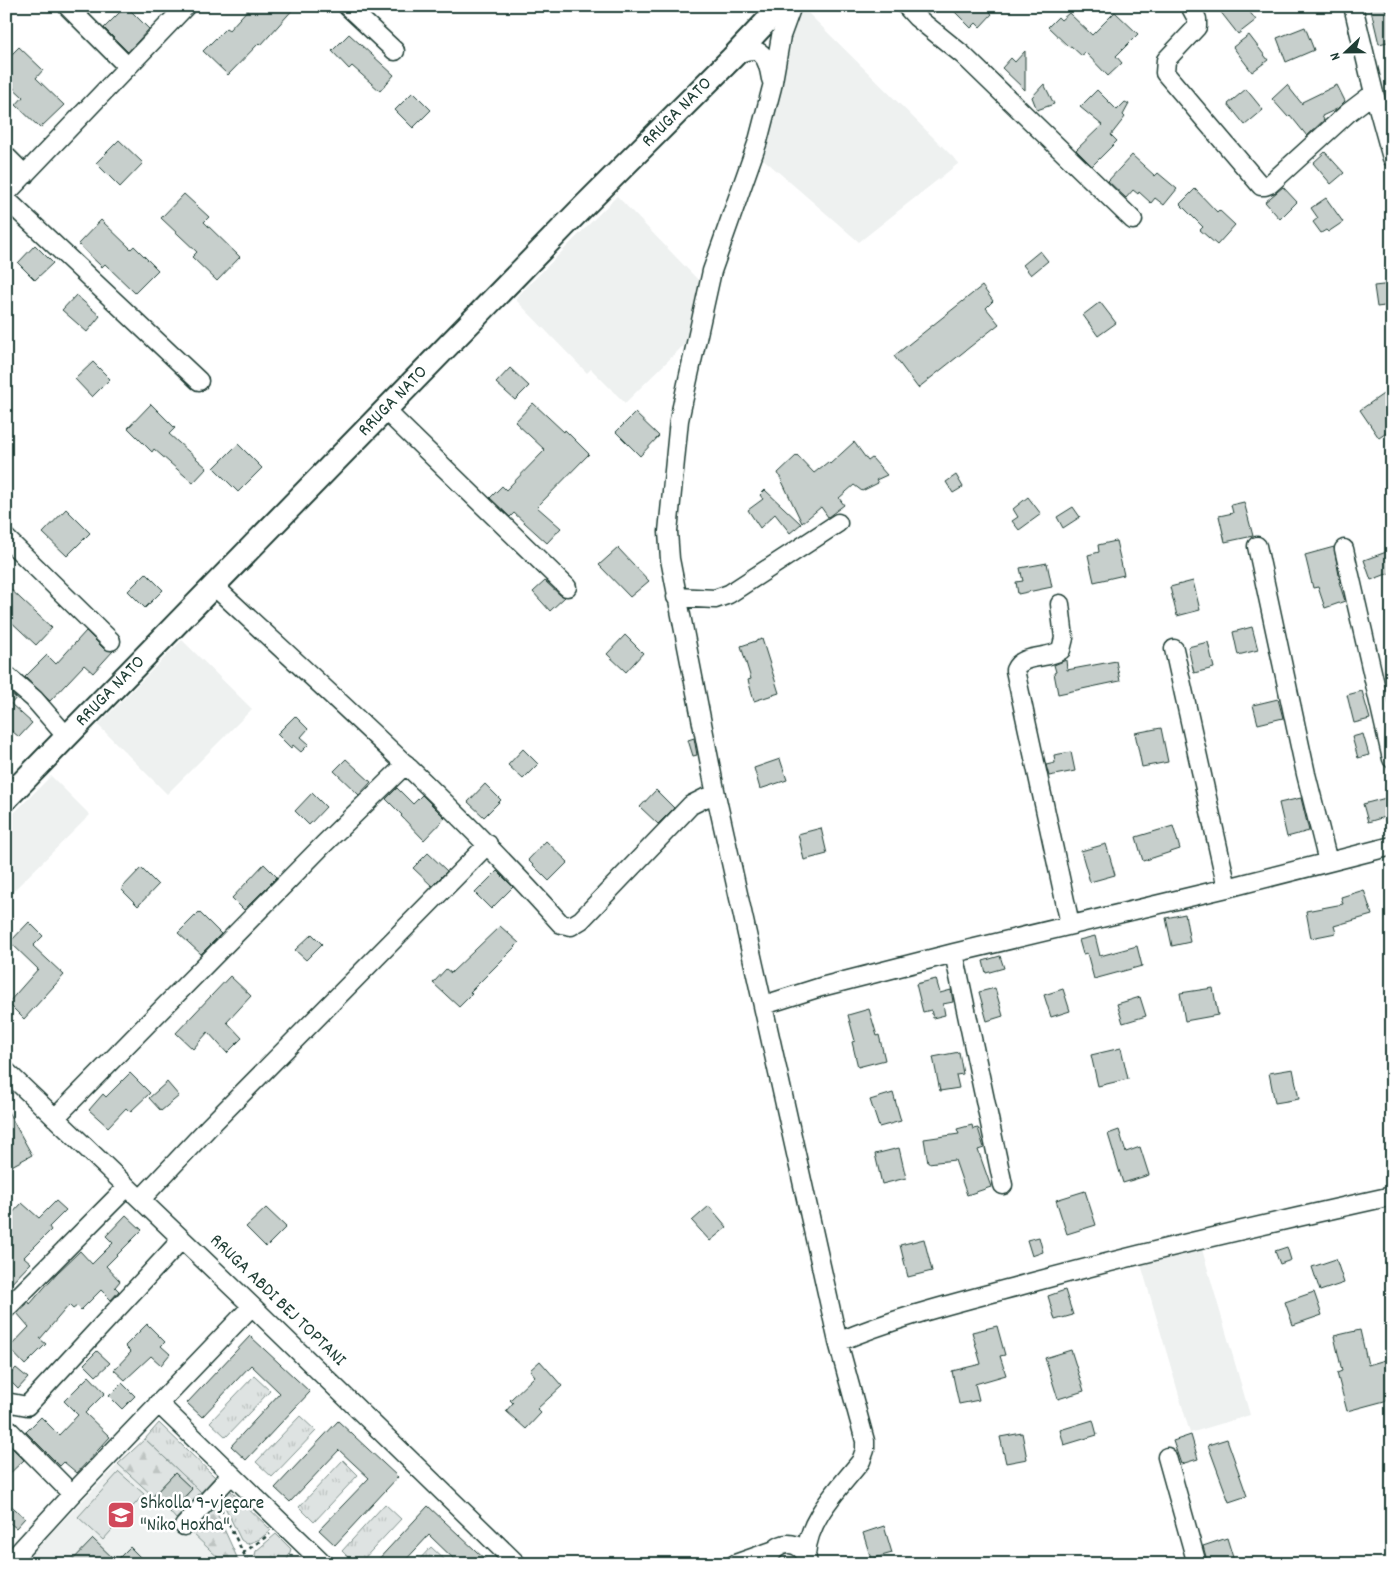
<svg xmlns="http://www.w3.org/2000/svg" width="1398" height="1570" font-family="Dekko,sans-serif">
	<defs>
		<pattern id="grass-tufts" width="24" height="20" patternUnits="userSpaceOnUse" patternTransform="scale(1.25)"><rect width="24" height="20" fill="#dee3e2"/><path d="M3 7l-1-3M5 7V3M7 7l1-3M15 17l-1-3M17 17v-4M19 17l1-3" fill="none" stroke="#bec4c2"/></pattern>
		<pattern id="forest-firs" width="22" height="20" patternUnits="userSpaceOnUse" patternTransform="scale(1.25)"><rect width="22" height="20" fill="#dee3e2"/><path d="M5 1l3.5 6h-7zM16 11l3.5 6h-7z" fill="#bec4c2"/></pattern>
	</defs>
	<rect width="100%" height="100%" fill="#fff"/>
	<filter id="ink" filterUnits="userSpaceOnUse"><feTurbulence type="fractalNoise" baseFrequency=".02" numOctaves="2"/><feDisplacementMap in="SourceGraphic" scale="10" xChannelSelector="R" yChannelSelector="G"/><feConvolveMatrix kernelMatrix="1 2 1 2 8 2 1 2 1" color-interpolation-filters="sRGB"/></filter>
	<g filter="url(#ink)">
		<path fill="#eef1f0" d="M803,8l156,155 -100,79 -98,-85 19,-60 12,-61z
			M617,196l83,86 -12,59 -63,62 -34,-34 -4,4 -72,-74z
			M182,640l70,69 -85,85 -69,-69z
			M51,776l39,39 -84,83v-77z
			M1201,1246l49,169 -60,18 -50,-172z
			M118,1464l35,32 72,68h-194l-5,-5z"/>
		<path fill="url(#grass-tufts)" stroke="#7e908b" d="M254,1376l16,15 -44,46 -16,-15z
			M300,1416l16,15 -44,46 -16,-15z
			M159,1423l56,54 -14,15 -56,-53z
			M343,1460l15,15 -44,47 -15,-15z
			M230,1490l41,40 -11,9 -13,5 -6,-4 -18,-37v-6z
			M385,1504l16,15 -42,45h-4l-13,-13z
			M276,1534l15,15 -5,15h-27l-4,-9 1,-4z
			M431,1547l16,15 -2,2h-30z"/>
		<path fill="url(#forest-firs)" stroke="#7e908b" d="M145,1439l56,53 -25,27 -6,-7 22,-23 -17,-16 -22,23 -35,-32z
			M214,1507l26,57h-15l-34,-32z"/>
		<path fill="#dee3e2" stroke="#7e908b" d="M119,1472l25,22 -41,46 -25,-23z"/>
		<path fill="#c7cfcc" stroke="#1f3d34" d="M126,6l23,23 -21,23 -24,-24z
			M251,6h45l-35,39 -2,-2 -31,32 -25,-24 23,-23 3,2z
			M949,6h47l-6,6 2,2 -12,13 -4,-4 -5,5z
			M1216,6h29l11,14 -18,14z
			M1370,6h14l2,6 6,-2v31l-13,3z
			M1115,12l23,22 -22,22 6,7 -14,13 -23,-24 -3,4 -11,-10 -2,1 -21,-20 10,-10 3,3 8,-7 23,22z
			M1305,27l9,23 -28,12 -9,-24z
			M349,34l45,41 -14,16 -28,-25 -3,3 -17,-18z
			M1249,35l19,25 -16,12 -19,-25z
			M19,47l24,23 -7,8 28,27 -24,23 -24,-23 7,-8 -17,-16v-21z
			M1025,51v39l-23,-22 9,-10 4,4z
			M1044,84l10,20 -17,6 -5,-13z
			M1287,85l15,19v-2l35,-17 8,16 -8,8 -15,7 2,4 -17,16 -17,-21 -2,2 -16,-18z
			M1246,89l17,21 -18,15 -17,-21z
			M1097,90l20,20 8,-8 4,2 -6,11 2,2 -14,18 6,6 -25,25 -16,-16 26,-25 -22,-18z
			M413,92l18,18 -18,18 -18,-18z
			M119,140l24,23 -23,24 -24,-24z
			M1325,152l19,21 -13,11 -18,-21z
			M1132,155l23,21 3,-3 19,16 -13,16 -9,-7 -4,5 -12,-11 -1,2 -5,-4 -7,8 -18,-17z
			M1283,187l14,15 -17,17 -15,-17z
			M1195,189l22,23 2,-2 16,15 -18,20 -17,-15 3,-3 -23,-23z
			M184,194l25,23 -5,5 36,35 -23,24 -25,-24 5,-5 -36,-34z
			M1326,198l17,24 -15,10 -2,-2 -5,3 -8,-11 5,-4 -7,-10z
			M101,220l30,29 3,-3 24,24 -23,23 -30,-29 -3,3 -24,-23z
			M35,245l18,18 -18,17 -17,-17z
			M1040,251l8,10 -17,14 -8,-10z
			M1392,284v21l-15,2 -3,-21z
			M982,286l11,15 -7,7 13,16 -81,64 -24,-32z
			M76,295l24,21 -13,16 -25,-22z
			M1100,302l16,21 -18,13 -15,-21z
			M93,362l17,17 -18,18 -17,-18z
			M510,368l19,18 -14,14 -19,-17z
			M1392,388v41l-13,9 -19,-28z
			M533,403l31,29 1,-2 24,24 -52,53 24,21 -14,15 -33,-30 -4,4 -20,-19 12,-12 4,4 39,-40 -30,-28z
			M151,404l24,24 -6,6 38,34 -14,15 -39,-34 -2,3 -24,-24z
			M635,413l24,23 -19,20 -24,-24z
			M854,442l14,19 4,-3 15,17 -11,5 2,3 -16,8 -8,-6 -15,13 5,7 -16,12 -7,-10 -19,16 -24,-50 19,-18 17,18 14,-11 2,2z
			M238,444l24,24 -24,24 -24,-24z
			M956,475l7,12 -10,6 -7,-11z
			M765,490l36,34 -11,9 -15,-19 -15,14 -12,-18 15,-11 -3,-4z
			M1028,497l13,17 -22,16 -7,-9 6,-4 -5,-8z
			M1244,502l9,34 -28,6 -6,-26 14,-3 -2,-8z
			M1073,507l7,10 -17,11 -6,-11z
			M66,509l24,24 -23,23 -24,-23z
			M1116,541l8,34 -30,7 -6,-27 11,-3 -1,-7z
			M1334,547l6,34 -1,1 6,19 -20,7 -7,-21 -5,1 -8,-33z
			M618,548l31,33 -19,16 -31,-32z
			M1392,550v22l-21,8 -7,-20z
			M1047,563l5,24 -34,7 -2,-12 7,-1 -3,-13z
			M146,573l17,17 -18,18 -17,-17z
			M545,581l15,14 5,2 -15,14 -17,-19z
			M1193,581l7,29 -23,6 -7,-29z
			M6,585l46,43 -16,17 -30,-28z
			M1252,627l6,23 -20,5 -5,-23z
			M86,631l18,18 9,2 -20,22 -9,-8 -34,36 -25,-24 22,-22 9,9z
			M625,635l18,18 -17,19 -19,-18z
			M762,639l17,54 -25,8 -6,-21 3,-1 -10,-33z
			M1208,642l6,26 -20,5 -6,-26z
			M1066,660l1,10 49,-9 4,20 -62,13 -4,-21 2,-1 -2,-7z
			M6,689l10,9 -5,6 21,19 -13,14 -13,-11z
			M1362,691l8,28 -16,4 -7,-28z
			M1278,699l5,19 -25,6 -5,-19z
			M295,716l13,13 -7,8 8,7 -8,8 -8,-7 -2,3 -14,-14z
			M1161,728l7,34 -26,5 -7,-34z
			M1363,734l6,21 -11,3 -6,-21z
			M694,738l3,17 -4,1 -5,-16z
			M523,749l15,15 -15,15 -15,-14z
			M1071,752l4,19 -26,5 -3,-11 9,-2 -1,-8z
			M346,759l25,23 -12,13 -25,-24z
			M780,759l7,21 -27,9 -6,-21z
			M485,784l16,16 -17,17 -16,-15z
			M397,788l16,16 9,-9 23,23 -21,22 -23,-24 1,-1 -16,-16z
			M656,790l18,18 -16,16 -18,-17z
			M312,793l14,14 -17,18 -14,-14z
			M1301,798l8,33 -22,6 -8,-34z
			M1386,798l5,17 -23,7 -5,-18z
			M1173,826l7,23 -37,12 -7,-24z
			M821,828l6,26 -23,6 -6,-26z
			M546,841l22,21 -19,19 -21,-21z
			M1106,844l9,31 -25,7 -9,-31z
			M428,853l19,18 -15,15 -19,-18z
			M264,864l13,13 -33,33 -12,-12z
			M141,868l17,17 -20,21 -17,-17z
			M497,871l16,16 -22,22 -16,-16z
			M1364,890l8,25 -38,11 2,7 -25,5 -5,-27 37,-7 -2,-7z
			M199,912l22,22 -20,20 -23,-21z
			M1185,914l5,28 -18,4 -6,-28z
			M29,922l14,14 -10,10 31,29 -40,44 -16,-16 30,-34 -28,-27z
			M500,926l19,17 -49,49 2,2 -13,13 -26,-24 13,-14 5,4z
			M312,934l10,10 -16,16 -11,-10z
			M1095,936l5,20 37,-10 5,20 -48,13 -7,-26 -4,1 -4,-14z
			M1000,956l4,12 -18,5 -3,-12z
			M230,976l21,20 -24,26 15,16 -15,15 -19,-21 -15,17 -17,-16z
			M936,979l4,14 11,-3 2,12 -10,2 2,11 -12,3 -2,-8 -8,2 -7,-28z
			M995,988l8,28 -16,5 -8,-29z
			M1213,988l5,27 -33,6 -5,-28z
			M1063,989l7,22 -19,6 -7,-22z
			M1140,997l6,19 -23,7 -6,-19z
			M869,1009l8,27 2,-1 6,25 -27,7 -6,-25 3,-1 -7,-26z
			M1121,1048l7,31 -30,7 -7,-31z
			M959,1052l4,22 -7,1 3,13 -19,3 -7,-34z
			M1293,1069l6,30 -24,4 -6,-30z
			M130,1073l20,20 -20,19 -4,-4 -18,19 -19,-17 14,-16 3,3z
			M167,1082l12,14 -18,15 -12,-13z
			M893,1093l8,28 -22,6 -9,-27z
			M6,1108l26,47 -26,14z
			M972,1125l1,4 5,-1 6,20 -6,2 13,37 -24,8 -12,-35 -27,3 -4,-24 35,-5 -2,-5z
			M1119,1130l7,22 14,-5 9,28 -26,8 -15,-49z
			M899,1148l7,30 -24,6 -7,-30z
			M1085,1191l11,34 -29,9 -11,-34z
			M56,1201l10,9 -17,17 2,3 -27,27 7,6 -25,26v-69l16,-17 17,15z
			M709,1206l18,21 -17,14 -18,-20z
			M266,1208l20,19 -20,20 -20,-20z
			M126,1215l16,15 -36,36 14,15 -5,6 4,4 -8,9 -10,-10 -20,20 -4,-4 -4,3 -4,-4 -29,34 6,5 -21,21 -16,-17 20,-21 -12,-14 12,-11 1,2 26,-30 24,-23 12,13 21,-21 -7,-7z
			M1039,1237l4,15 -11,4 -5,-16z
			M924,1239l8,32 -24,6 -8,-32z
			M1287,1247l4,13 -11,4 -5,-13z
			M1336,1259l8,24 -24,8 -8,-24z
			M1065,1290l8,25 -18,5 -7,-24z
			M1314,1292l8,23 -29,10 -8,-23z
			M147,1324l18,18 -4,4 9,8 -9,11 -10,-9 -26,24 -11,-10 17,-18 -6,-6z
			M997,1326l8,29 -5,1 6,19 -31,9 4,16 -20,4 -7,-33 29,-7 -9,-32z
			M1360,1330l8,35 24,-7v41l-45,12 -10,-38 5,-2 -8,-35z
			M250,1336l60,56 -64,68 -15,-14 49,-53 -29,-28 -49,52 -15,-14z
			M1071,1350l13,41 -26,8 -13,-41z
			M97,1351l13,12 -14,13 -12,-12z
			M540,1361l22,25 -25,23 4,4 -15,16 -20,-18 7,-8 -3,-3 25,-24 -5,-6z
			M16,1368l12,10 -10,11 -11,-11z
			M89,1376l16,17 -20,20 25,24 -33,36 -13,-11 -4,4 -34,-34 15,-15 18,18 19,-20 -14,-14z
			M122,1383l13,13 -13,13 -13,-13z
			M1093,1420l4,15 -33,10 -4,-15z
			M338,1421l60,56 -63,68 -16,-15 50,-52 -30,-28 -49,52 -15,-14z
			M1022,1433l5,26 -21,4 -6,-26z
			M1191,1435l7,24 -17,5 -8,-23z
			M1227,1439l20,57 -18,6 -21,-57z
			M6,1442l18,18 -18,17z
			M175,1473l17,16 -22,23 -17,-16z
			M6,1501l19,17 -9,10 -10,-8z
			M428,1506l62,58h-31l-30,-29 -27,29h-28z
			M884,1526l8,27 -21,6 -8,-26z
			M1227,1538l8,26h-27l-5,-18z
			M93,1539l23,22 14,-14 17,17h-78z"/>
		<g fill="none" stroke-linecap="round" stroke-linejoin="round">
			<g stroke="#1f3d34" stroke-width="21">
				<path id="minor" d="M67,6l61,61
					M347,6l48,45
					M792,6l-11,30 -9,51 -14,54 -46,130 -33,149 -11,112 2,27 46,236 122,547 27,99v9l-4,11c-22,28 -53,57 -55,94
					M906,6l10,11 47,38 170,165
					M1190,6l7,13v8l-31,33 -1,13 96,113h4l5,-2 79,-72 25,-19
					M1353,6l21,87 18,65
					M733,57c26,-15 34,-3 38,22
					M6,156l19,19
					M6,194l180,-188
					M6,199l193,182
					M385,410l182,177
					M6,538l105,103
					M1257,546l49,228 22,88
					M1344,549l48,210
					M214,586c118,110 239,217 347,338l10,2 10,-6 110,-115 14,-7 11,-3
					M676,597l39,2 14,-5 109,-71
					M1060,604l4,34 -3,12c-13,10 -39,3 -46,20l55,254
					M1174,649l53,239
					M6,675l28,24 33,38
					M954,953l49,232
					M764,1005l57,-18 133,-34 273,-65 165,-42
					M6,1071l246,235 265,258
					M55,1118l269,-274 82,-80
					M141,1199l68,-72 279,-283
					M6,1309l121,-122
					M838,1342c61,-26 125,-41 188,-58 121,-33 244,-61 366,-88
					M6,1402l21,4 155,-167
					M158,1403l166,161
					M6,1427l66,67
					M1167,1457l30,107
					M184,1526l47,-51
					M8,1564l64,-70 180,-188
					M735,1564l37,-13
					M768,1564c4,-26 36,-27 40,-1"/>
			</g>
			<g stroke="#1f3d34" stroke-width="26">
				<g id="major">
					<path id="s1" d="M6,799l573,-588 153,-153 49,-52"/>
				</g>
			</g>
			<path stroke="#1f3d34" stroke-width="2.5" stroke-dasharray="4 4" stroke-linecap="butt" d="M221,1509l28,55
				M243,1553l27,-19
				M289,1564l3,-10"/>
			<use href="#minor" stroke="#fff" stroke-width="18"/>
			<use href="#major" stroke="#fff" stroke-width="22"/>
		</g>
	</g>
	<defs>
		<g id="school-square" transform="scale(1.4375)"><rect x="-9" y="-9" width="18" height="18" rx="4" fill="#d1495b" stroke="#fff"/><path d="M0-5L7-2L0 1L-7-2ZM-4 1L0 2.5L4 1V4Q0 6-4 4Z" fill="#fff"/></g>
	</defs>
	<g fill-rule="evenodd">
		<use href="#school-square" x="121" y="1515"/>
	</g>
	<g text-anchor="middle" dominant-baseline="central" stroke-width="5" stroke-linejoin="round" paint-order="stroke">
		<g font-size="19" fill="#1f3d34" stroke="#fff">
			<text stroke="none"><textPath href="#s1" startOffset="960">RRUGA NATO</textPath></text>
			<text stroke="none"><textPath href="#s1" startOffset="555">RRUGA NATO</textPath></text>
			<text stroke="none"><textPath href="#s1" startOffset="150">RRUGA NATO</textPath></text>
			<text transform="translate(277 1301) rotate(44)">RRUGA ABDI BEJ TOPTANI</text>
		</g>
		<g font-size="19" fill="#1f3d34" stroke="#fff" text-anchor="start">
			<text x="140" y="1504">Shkolla 9-vjeçare<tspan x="140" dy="22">"Niko Hoxha"</tspan></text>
		</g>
	</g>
	<rect width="1398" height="1570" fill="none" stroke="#fff" stroke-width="25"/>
	<rect x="12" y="12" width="1373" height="1545" fill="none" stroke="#1f3d34" stroke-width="2" filter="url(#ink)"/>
	<g transform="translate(1346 52) rotate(248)" stroke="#ffffff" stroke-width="4" paint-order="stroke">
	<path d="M0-4L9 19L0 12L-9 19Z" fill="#1f3d34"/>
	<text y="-8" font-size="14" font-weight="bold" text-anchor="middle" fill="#1f3d34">N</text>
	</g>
</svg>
